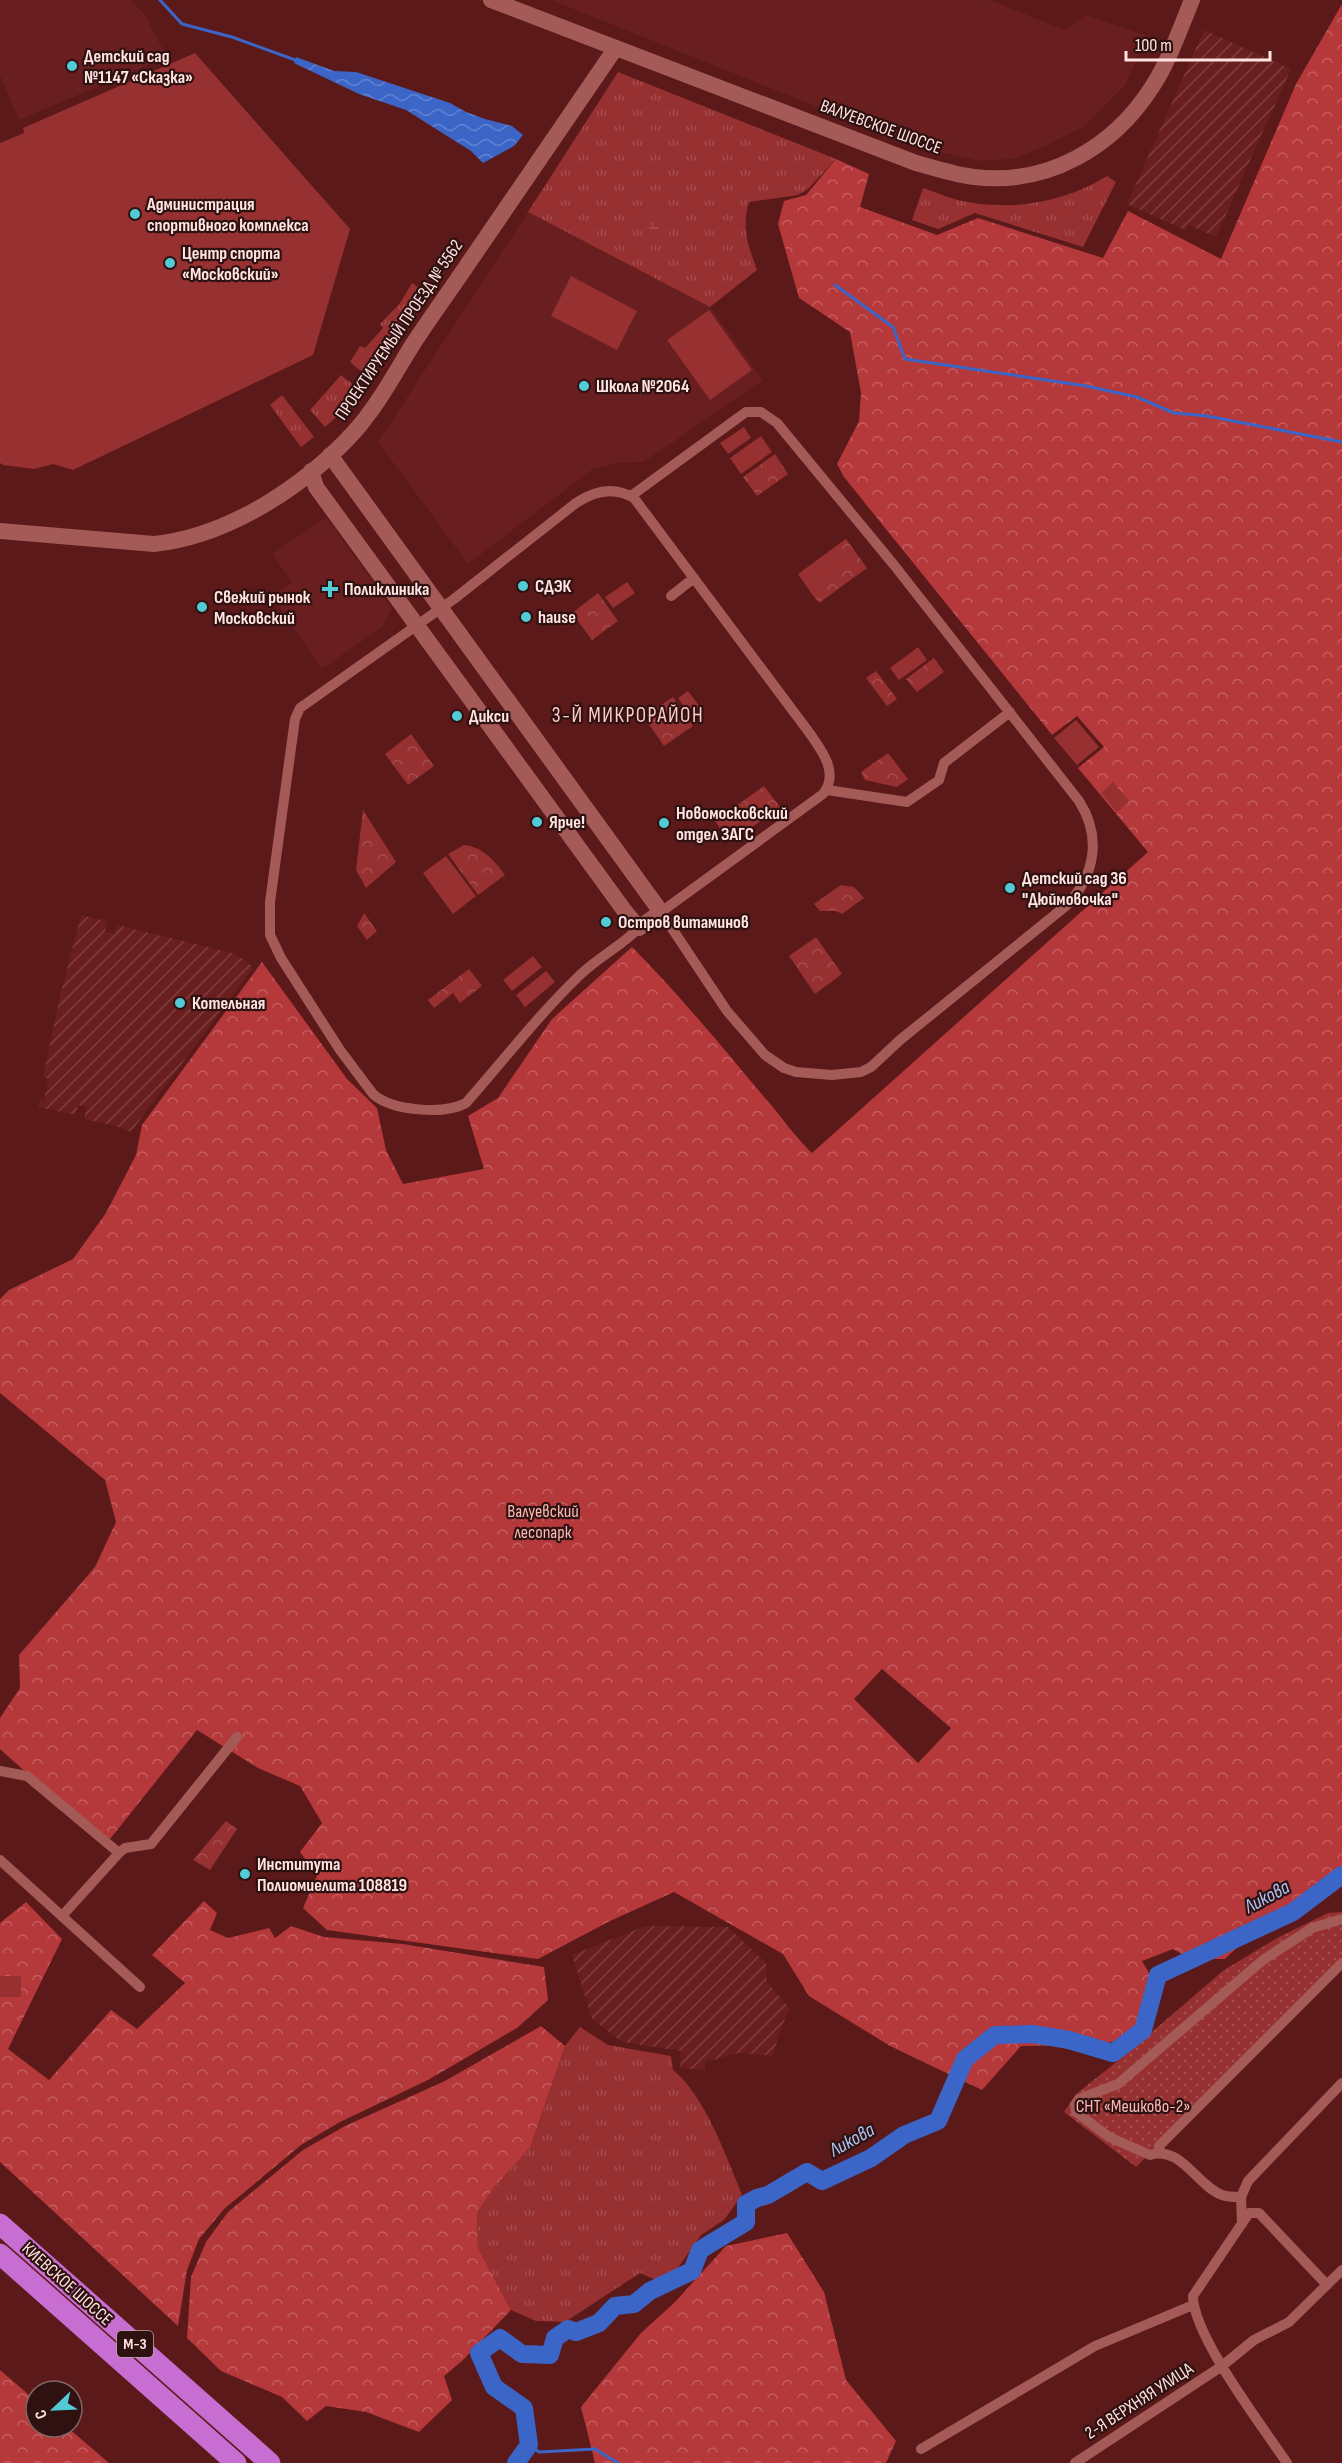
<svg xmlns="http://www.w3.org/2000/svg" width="1342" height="2463" font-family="'Sofia Sans Condensed',sans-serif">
	<defs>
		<pattern id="industrial-furrows" width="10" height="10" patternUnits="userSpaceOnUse" patternTransform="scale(1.5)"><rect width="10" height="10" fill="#691e1f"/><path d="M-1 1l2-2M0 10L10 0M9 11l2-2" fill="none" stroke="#803f3f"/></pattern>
		<pattern id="grass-tufts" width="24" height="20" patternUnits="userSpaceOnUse" patternTransform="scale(1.5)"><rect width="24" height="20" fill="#963031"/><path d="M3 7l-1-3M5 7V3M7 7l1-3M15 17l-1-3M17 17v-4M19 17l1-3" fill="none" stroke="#a64e4f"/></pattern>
		<pattern id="forest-crowns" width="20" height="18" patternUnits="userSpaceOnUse" patternTransform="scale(1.5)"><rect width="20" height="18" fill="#b5383a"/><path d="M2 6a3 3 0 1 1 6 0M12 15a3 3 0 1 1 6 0" fill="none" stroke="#c45e60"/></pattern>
		<pattern id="wetland-marsh" width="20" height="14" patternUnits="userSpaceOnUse" patternTransform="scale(1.5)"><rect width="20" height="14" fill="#963031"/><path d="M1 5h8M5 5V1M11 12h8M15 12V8" fill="none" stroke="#a64e4f"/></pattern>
		<pattern id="park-crowns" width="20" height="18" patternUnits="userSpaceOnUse" patternTransform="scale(1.5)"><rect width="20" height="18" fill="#963031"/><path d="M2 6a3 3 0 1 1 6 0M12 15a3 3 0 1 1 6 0" fill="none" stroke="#a64e4f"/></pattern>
		<pattern id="garden-dots" width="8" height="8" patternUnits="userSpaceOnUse" patternTransform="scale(1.5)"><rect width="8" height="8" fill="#963031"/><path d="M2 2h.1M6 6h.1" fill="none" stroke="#a64e4f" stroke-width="1.8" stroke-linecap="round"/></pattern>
		<pattern id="water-waves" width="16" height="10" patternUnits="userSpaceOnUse" patternTransform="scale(1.5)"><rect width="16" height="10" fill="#3b66c8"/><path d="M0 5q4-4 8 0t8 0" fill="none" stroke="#6283d1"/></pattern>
	</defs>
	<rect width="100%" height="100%" fill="#5b1919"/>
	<path fill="#691e1f" d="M0,0h131l14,15 22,42 -148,63 -19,-44z
		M551,0h439l74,30 22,-15 61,21 -21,48 -41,42 -39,20 -34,13 -33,2 -64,-15z
		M528,212l182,95 53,73 -119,82 -26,1 -25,6 -125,95 -90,-122z
		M326,517l66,91 -10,19 -60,42 -50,-73 20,-14 -20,-28z"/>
	<path fill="url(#industrial-furrows)" d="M1204,30l87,39 -75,168 -28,-12 -3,5 -58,-26z
		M81,915l26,6 -2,11 10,2 2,-9 115,28 13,7 8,8 -122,164 -15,-6 -32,-7 3,-12 -9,-2 -2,10 -38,-8 2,-7 4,1 4,-22 -5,-2 18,-85z
		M645,1926l83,1 38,36 1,19 22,26 -17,48 -34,-3 -32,9 -1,8 -25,-2 1,-17 -59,-9 -30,-23 -20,-64z"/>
	<path fill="url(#grass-tufts)" d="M618,72l218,87 -28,30 -10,6 -49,7c-8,27 -1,42 8,68l-47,37 -182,-95z
		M1107,176l9,6 -33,65 -108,-34 -37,16 -26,-9 11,-32c15,5 30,12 45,14 47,9 99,-1 139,-26z
		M412,283l12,9 -55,86 -19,-16 10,-16 5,2 18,-20 -3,-4 20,-21z
		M341,375l19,15 -17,21 -18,16 -15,-17z
		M282,395l32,42 -13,10 -31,-42z
		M580,2027l28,18 63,11 2,14c31,24 54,88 69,125l-18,25 -23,15 -26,37 -19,8 -16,-7 -75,49 -29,-1 -25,-11 -33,-62 -1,-35 18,-27 35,-38 35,-102z"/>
	<path fill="url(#forest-crowns)" fill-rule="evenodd" d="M1342,4v1865l-24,23 -58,33 -35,34h-34l-18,-10 -31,12 17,30 -17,46 -49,8 -72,1 -39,44 -92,-44 -81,-50 -26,-42 -109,-62 -64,29 -72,38 -211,-29 -24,-22 14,-32 -17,-24 22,-29 -22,-37 -42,-18 -61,-38 -91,114 -106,-95v-31l20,-30 -1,-33 76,-88 21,-45 -11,-42 -105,-87v-94l9,-9 64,-31 33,-46 30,-58 6,-30 120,-163 85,117 30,29 9,42 17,34 81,-15 -16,-53 30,-18 54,-79 80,-72c47,47 90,100 133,151 16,18 29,38 47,55l336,-301 -70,-84 26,-21 -27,-31 -25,19 -208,-258 -7,-13 22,-43 2,-28 -11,-61 -51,-34 -21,-74 6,-23 22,-6 30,-36 33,15 -9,33 77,28 41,-17 125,40 25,-47 93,48 75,-175zM882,1669l69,59 -33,35 -64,-64z
		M204,1901l13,12 -7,17 18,8 41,-10 6,10 16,-12 33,11 79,7 141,23 4,33 -31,28 -89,52 -88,42 -39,23 -77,64 -25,30 -12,31 -9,56 -178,-164v-239l26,-21 36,37 -54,110 41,31 62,-70 26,19 48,-46 -33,-28z
		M541,2026l24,20 -35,102 -35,38 -18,27 1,35 33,62 -49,51 -18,15 8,24 -33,32 -53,-20 -40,-6 -19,15 -25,-24 -61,-26 -34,-33 4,-61 15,-35 22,-30 75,-62 42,-24 100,-45z
		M787,2233l37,59 22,88 50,61 -10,22h-291l-14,-56 60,-74 34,-31 51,-56z
		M0,2370l36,31v26h31l42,36h-109z"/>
	<path fill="url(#wetland-marsh)" d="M647 223a8 8 0 1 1 16 0a8 8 0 1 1-16 0Z"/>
	<path fill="url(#park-crowns)" d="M775,454l13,20 -31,22 -14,-19z
		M846,539l21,29 -48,35 -8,-10 34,-25 -13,-19z
		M598,593l20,28 -26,19 -20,-27z
		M934,658l10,14 -27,20 -11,-13z
		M876,671l21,28 -10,7 -21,-28z
		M673,697l20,29 -29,20 -20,-29z
		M411,734l23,32 -26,19 -23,-31z
		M888,753l20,26 -11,8 -32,-7 -4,-8z
		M764,786l16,21 -50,36 -15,-22z
		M363,810l33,52 -30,26 -10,-18z
		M464,845c19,2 30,15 41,30l-27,20 -30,-41z
		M841,885l13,2 10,11 -22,16 -6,-3h-16l-6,-7z
		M364,913l13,18 -10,9 -10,-14z
		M816,937l26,37 -27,20 -26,-38z
		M469,969l13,17 -22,17 -7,-10 -19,15 -6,-8z
		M226,1821l11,8 -27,41 -17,-10z"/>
	<path fill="url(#garden-dots)" d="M1342,1912v50l-206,205 -72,-55 12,-18 48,-38 100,-86 55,-33 49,-24z"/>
	<path fill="#963031" d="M195,53l155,176 -37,126 -240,115 -20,-6 -19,5 -31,-4 -3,-2v-320l24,-10 -1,-5z
		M571,276l66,35 -20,39 -66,-34z
		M709,310l43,60 -42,30 -43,-60z
		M744,427l7,11 -23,16 -8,-11z
		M761,436l11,16 -31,22 -11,-16z
		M832,549l14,19 -35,25 -13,-19z
		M627,582l8,11 -22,15 -8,-11z
		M918,647l9,13 -28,20 -9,-12z
		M688,691l15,20 -11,7 -14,-20z
		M1076,720l23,27 -22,18 -23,-27z
		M1113,782l16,19 -12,11 -16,-19z
		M446,856l30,40 -23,18 -30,-41z
		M533,956l9,11 -30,24 -9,-11z
		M546,971l9,11 -30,25 -9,-12z
		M0,1976h21v21h-21z"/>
	<path fill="url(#water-waves)" d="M296,57l38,14 22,1 94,31 16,9 19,7 27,7 11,9 -9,11 -31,17 -12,-12 -65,-41 -47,-16 -65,-31z"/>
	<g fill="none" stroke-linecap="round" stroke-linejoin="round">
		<path stroke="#3b66c8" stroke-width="3" d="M160,0l22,24 50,13 66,24
			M835,285l58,42 12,32 181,27 51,11 37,16 33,3 135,26
			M529,2445l10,7 56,-3 23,14"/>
		<path stroke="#3b66c8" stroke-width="18" d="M516,2463l13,-18 -5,-37 -30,-21 -15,-34 21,-15 22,16 28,1 5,-17 13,-9 8,3 23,-9 16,-17 19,-2 16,-13 42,-20 8,-21 46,-28v-18l11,-6 11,-3 39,-23 15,9 49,-23 33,-23 34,-14 27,-62 30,-24 38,-1 36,6 44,13 30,-23 15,-55 135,-63 49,-37"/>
		<path stroke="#a45a56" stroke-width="10" d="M631,496l115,-84h15l16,11 117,142 185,236c23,36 16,74 -12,104l-167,135 -29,27 -10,5 -29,3 -36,-3 -12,-4 -19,-13 -38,-44 -66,-99 162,-118c16,-20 0,-42 -12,-59l-177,-237c-20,-12 -40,-7 -58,5l-122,96 -154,109 -5,11 -25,183v33l11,23 59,92 33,44c19,17 71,21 93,9 38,-43 73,-89 115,-129 18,-17 40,-28 58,-46
			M671,596l23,-18
			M827,790l80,12 32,-22 5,-17 66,-51
			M0,1771l27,5 92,77
			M0,1860l140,127
			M62,1916l57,-63 6,-5 26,-4 86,-107
			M1160,2152l-1,-6 183,-183
			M1241,2197c-6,0 -14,0 -19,-2 -26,-10 -41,-50 -72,-40l-41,-18 -33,-25 -1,-7 4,-6 39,-15 145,-124 49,-32 30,-9
			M1242,2224l-1,-27 7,-16 94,-98
			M921,2449l174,-103 98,-41
			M1075,2463l147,-97 32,-26 35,-18 53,-52
			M1287,2463c-24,-36 -94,-127 -94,-167l56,-83h10l68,72"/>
		<path stroke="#a45a56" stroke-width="16" d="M491,0l425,163c19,5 39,12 58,14 73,9 139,-29 178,-90 17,-26 28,-58 40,-87
			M311,471l5,16 308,423 15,18 22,-16 -331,-457
			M0,531l154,13c75,-8 151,-58 201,-113 23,-26 40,-58 58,-87 15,-23 31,-45 46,-67 52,-76 104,-152 156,-228"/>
		<path stroke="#c86dd1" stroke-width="21" d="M0,2224l270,239
			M0,2254l236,209"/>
	</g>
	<g fill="#52cbd7" stroke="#2e1110" stroke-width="2">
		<circle cx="72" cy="66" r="6"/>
		<circle cx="135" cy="214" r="6"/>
		<circle cx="170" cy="263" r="6"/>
		<circle cx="584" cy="386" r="6"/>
		<circle cx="523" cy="586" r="6"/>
		<path d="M327 580h6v6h6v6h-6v6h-6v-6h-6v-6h6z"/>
		<circle cx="202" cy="607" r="6"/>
		<circle cx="526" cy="617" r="6"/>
		<circle cx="457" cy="716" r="6"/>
		<circle cx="537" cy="822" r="6"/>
		<circle cx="664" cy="823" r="6"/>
		<circle cx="1010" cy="888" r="6"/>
		<circle cx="606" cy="922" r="6"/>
		<circle cx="180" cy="1003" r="6"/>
		<circle cx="245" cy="1874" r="6"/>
	</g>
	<g text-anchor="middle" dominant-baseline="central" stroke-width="4.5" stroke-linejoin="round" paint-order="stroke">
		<rect fill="#2e1110" stroke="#c0a5a3" stroke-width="1.5" x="117" y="2331" width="36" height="26" rx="4.5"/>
		<g font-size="16" font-weight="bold" fill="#ffe4e2">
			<text x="135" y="2344">М-3</text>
		</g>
		<g font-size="18" font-weight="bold" fill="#ffe4e2" stroke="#2e1110" text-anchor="start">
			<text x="84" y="56">Детский сад<tspan x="84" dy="21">№1147 «Сказка»</tspan></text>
			<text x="147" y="204">Администрация<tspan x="147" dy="21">спортивного комплекса</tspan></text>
			<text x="182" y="253">Центр спорта<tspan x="182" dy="21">«Московский»</tspan></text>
			<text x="596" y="386">Школа №2064</text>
			<text x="535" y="586">СДЭК</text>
			<text x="344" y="589">Поликлиника</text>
			<text x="214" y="597">Свежий рынок<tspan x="214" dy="21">Московский</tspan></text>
			<text x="538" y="617">hause</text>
			<text x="469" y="716">Дикси</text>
			<text x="676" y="813">Новомосковский<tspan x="676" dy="21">отдел ЗАГС</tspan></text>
			<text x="549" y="822">Ярче!</text>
			<text x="1022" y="878">Детский сад 36<tspan x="1022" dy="21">"Дюймовочка"</tspan></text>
			<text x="618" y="922">Остров витаминов</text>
			<text x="192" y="1003">Котельная</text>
			<text x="257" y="1864">Института<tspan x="257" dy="21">Полиомиелита 108819</tspan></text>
		</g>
		<g font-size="18" fill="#ffe4e2" stroke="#2e1110">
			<text transform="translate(881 127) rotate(20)">ВАЛУЕВСКОЕ ШОССЕ</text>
			<text transform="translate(399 330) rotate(-56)">ПРОЕКТИРУЕМЫЙ ПРОЕЗД № 5562</text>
			<text transform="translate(67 2284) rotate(42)">КИЕВСКОЕ ШОССЕ</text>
			<text transform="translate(1139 2401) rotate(-33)">2-Я ВЕРХНЯЯ УЛИЦА</text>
		</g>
		<g font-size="18" fill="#fab9b4" stroke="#2e1110">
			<text x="543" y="1511">Валуевский<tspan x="543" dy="21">лесопарк</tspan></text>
			<text x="1133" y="2106">СНТ «Мешково-2»</text>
		</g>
		<g font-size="20" font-style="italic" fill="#abc4f6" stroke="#2e1110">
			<text transform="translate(1267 1897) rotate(-28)">Ликова</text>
			<text transform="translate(852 2140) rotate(-29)">Ликова</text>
		</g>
		<g font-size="21" letter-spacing="1.5" fill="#ffccc7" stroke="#2e1110">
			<text x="628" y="715">3-Й МИКРОРАЙОН</text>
		</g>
	</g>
	<g transform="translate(54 2409) rotate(247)"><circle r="28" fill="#2e1110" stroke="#826564" stroke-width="1.5"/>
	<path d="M0-4.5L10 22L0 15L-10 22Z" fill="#52cbd7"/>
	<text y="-9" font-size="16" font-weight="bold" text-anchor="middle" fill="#ffe4e2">С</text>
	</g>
	<path d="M1126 51v9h144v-9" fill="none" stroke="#ffe4e2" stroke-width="3"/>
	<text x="1135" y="51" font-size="18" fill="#ffe4e2" stroke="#2e1110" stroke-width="4.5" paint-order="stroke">100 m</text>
</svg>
